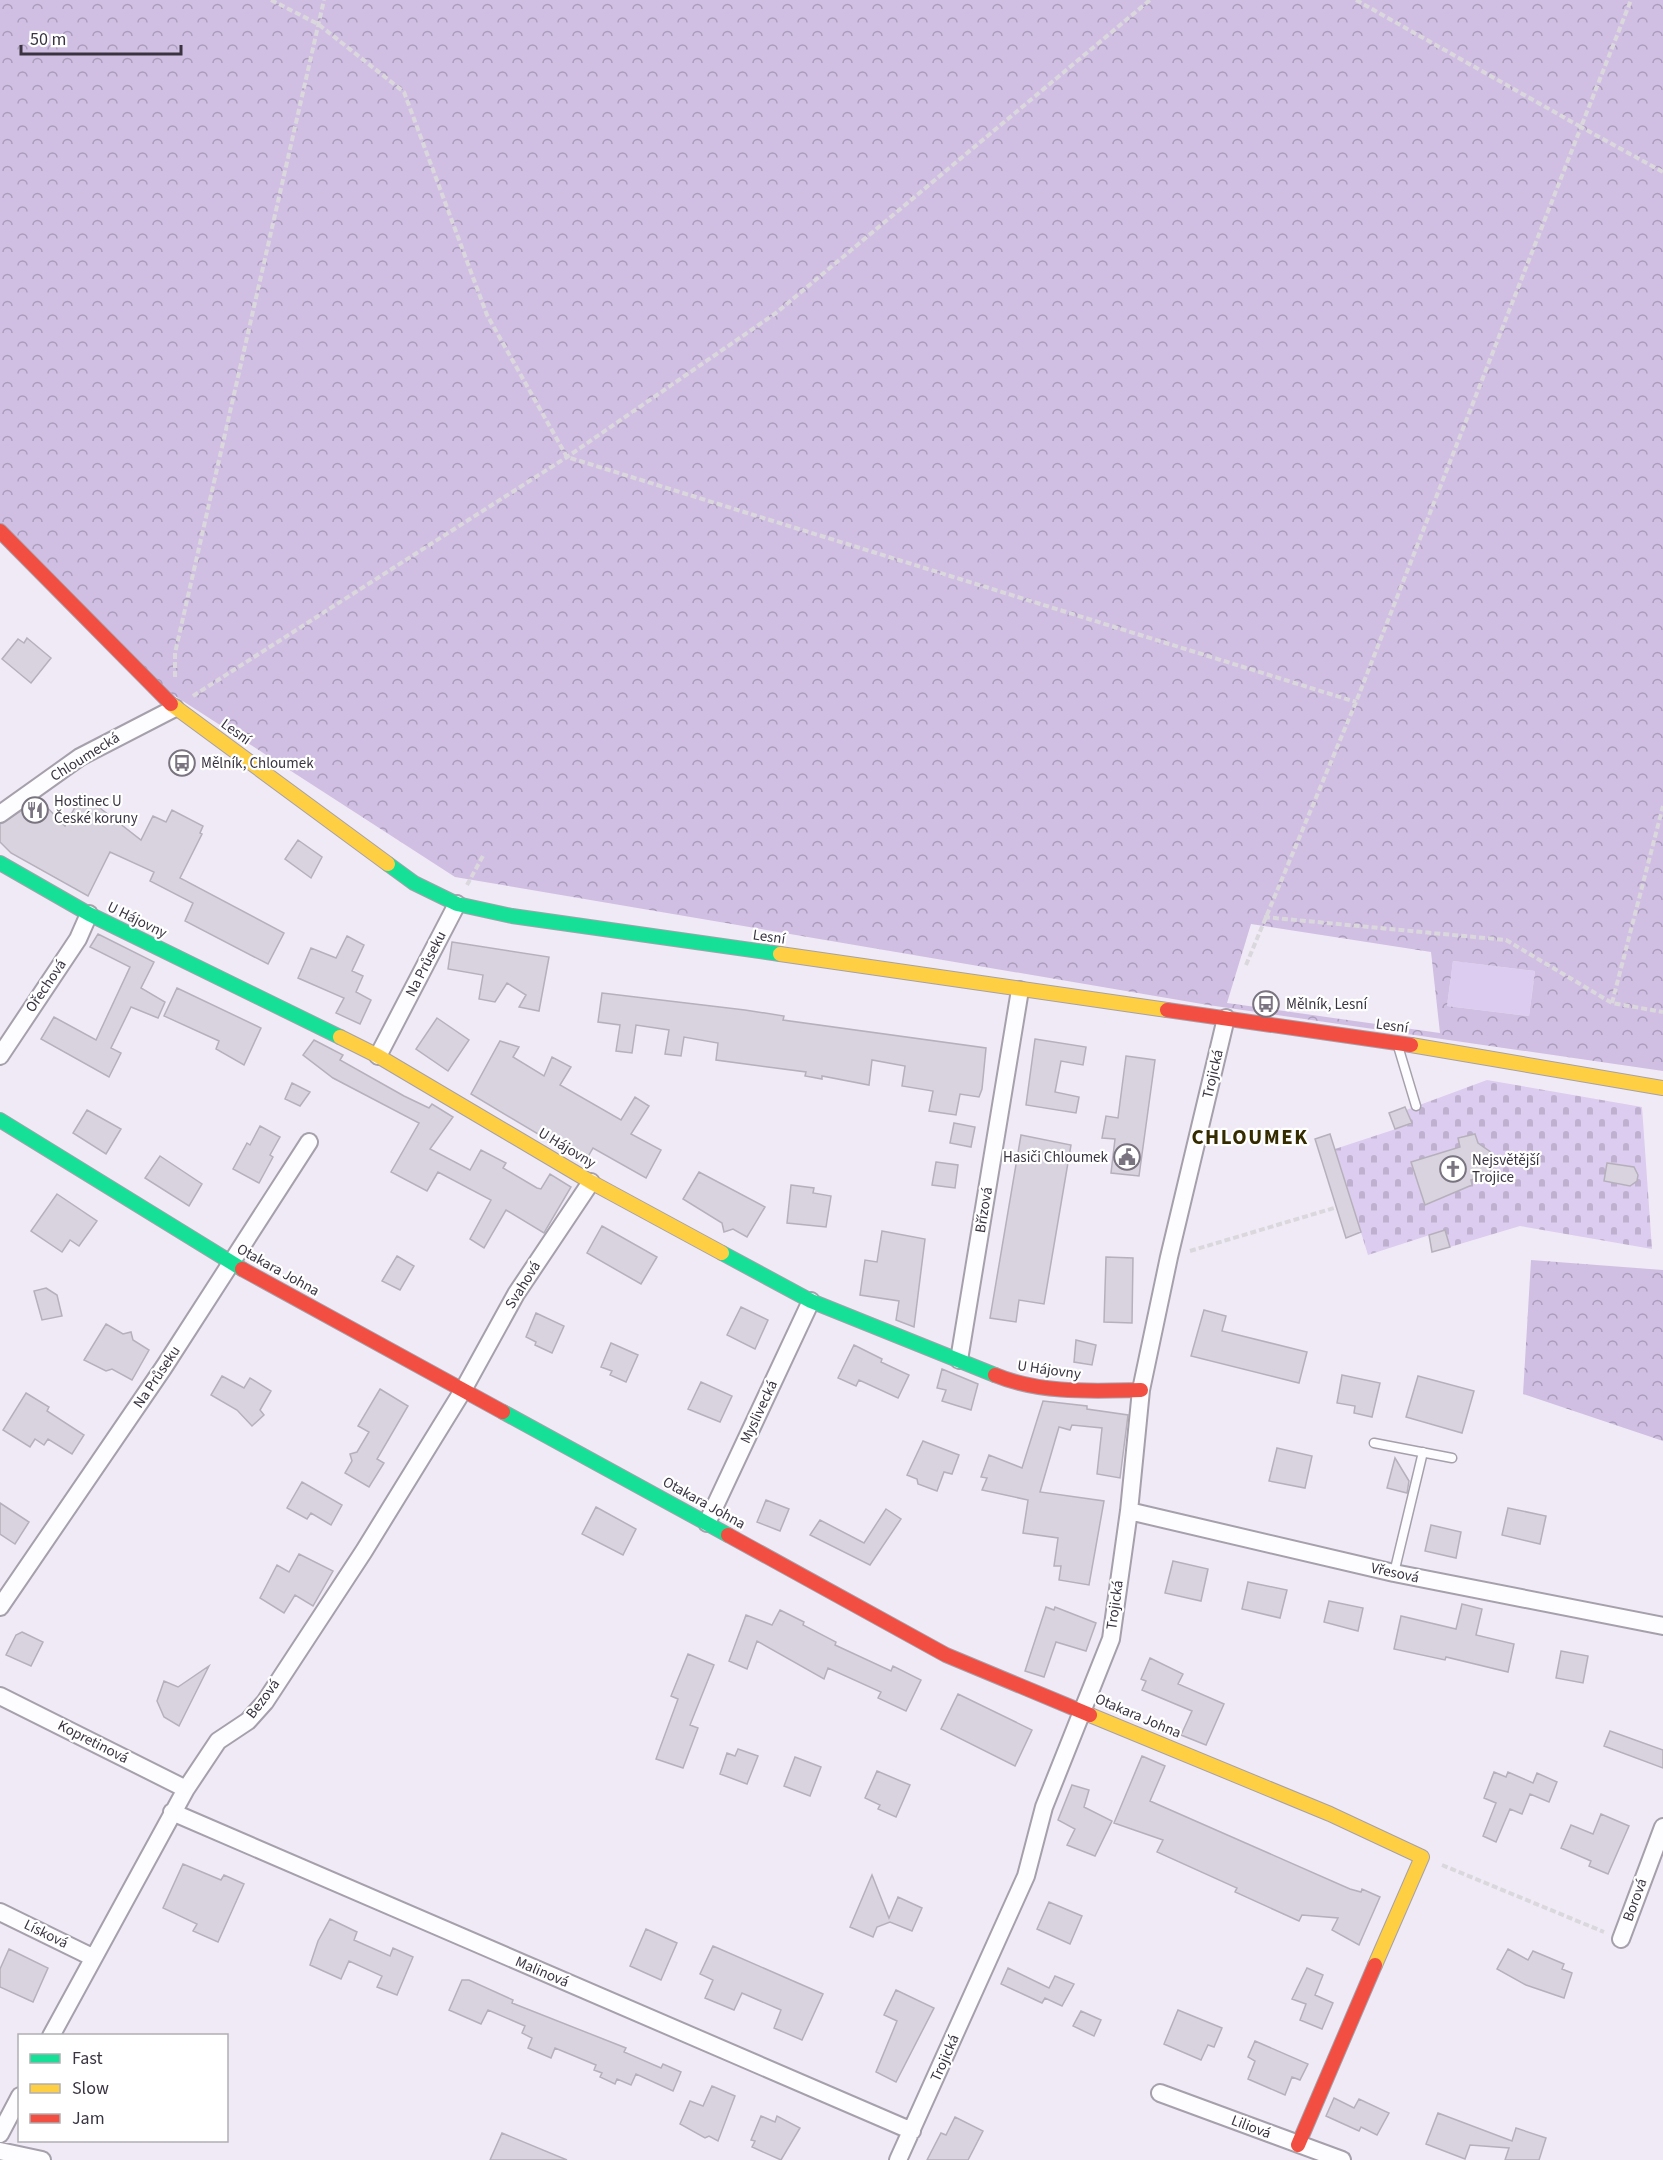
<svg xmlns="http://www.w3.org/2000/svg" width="1663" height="2160" font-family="'Source Sans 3',sans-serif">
	<defs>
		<pattern id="forest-crowns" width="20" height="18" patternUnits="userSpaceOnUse" patternTransform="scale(1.5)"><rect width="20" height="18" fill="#d0bfe3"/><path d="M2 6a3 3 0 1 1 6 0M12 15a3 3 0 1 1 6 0" fill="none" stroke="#aa9cba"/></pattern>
		<pattern id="cemetery-stones" width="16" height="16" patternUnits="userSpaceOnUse" patternTransform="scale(1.5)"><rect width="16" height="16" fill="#dcccef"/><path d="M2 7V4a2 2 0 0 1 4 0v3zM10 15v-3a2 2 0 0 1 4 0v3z" fill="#beb0ce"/></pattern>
	</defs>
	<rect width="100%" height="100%" fill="#f0eaf6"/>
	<path fill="#dcccef" d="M1453,961l82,10 -6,45 -82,-10z"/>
	<path fill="url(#forest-crowns)" fill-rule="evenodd" d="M0,0h1663v1071l-455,-66 -753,-128 -297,-192 -158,-160zM1251,924l180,28 9,81 -213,-30zM1453,961l82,10 -6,45 -82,-10z
		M1531,1260l132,10v171l-140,-47z"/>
	<path fill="url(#cemetery-stones)" fill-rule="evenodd" d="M1487,1080l155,27 10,142 -132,-23 -70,21 -5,-17 -77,25 -33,-106 76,-25 -5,-14zM1474,1134l6,15 4,-1 8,5 3,11 -6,10 -18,6 1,5 -43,16 -4,4 -14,-43 49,-15 -2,-9zM1607,1163l27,4 4,8 -1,6 -7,5 -26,-5z"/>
	<path fill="#d8d3de" stroke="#b5b0bb" stroke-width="1.5" d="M27,638l24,20 -20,25 -29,-24 16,-20 6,4z
		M82,794l59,46 12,-24 13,6 6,-12 31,16 -3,7 2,1 -22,44 104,55 -16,31 -83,-43 8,-18 -43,-22 4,-9 -44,-20 -22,44 -77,-43 -11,-11v-18l39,-25 26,27z
		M298,840l24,17 -11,21 -26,-19z
		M98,934l56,28 -13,26 24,14 -7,16 -27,-11 -20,41 10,5 -12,24 -68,-38 13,-22 42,23 34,-73 -40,-20z
		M347,936l17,9 -12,26 11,5 -7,16 15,8 -11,24 -24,-11 8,-15 -46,-20 13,-30 25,10z
		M452,942l97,15 -10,54 -20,-4 7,-12 -19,-12 -12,19 -16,-3 4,-24 -35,-6z
		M177,988l84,40 -17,37 -28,-16 3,-8 -55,-25z
		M602,993l143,17 39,6 -1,4 203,28 -4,41 -3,8 -19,-3 -4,21 -27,-4 4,-20 -31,-5 3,-20 -33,-6 -3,25 -47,-9v3l-17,-3 1,-4 -90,-12 2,-17 -34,-6 -3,19 -16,-2 4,-24 -33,-5 -4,28 -16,-2 4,-26 -22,-3z
		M437,1018l32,22 -21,31 -32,-22z
		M1035,1039l51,8 -3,18 -22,-4 -6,31 24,5 -3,16 -50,-8z
		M314,1040l29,15 -3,5 64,36 25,12 3,-4 21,13 -23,32 40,21 11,-20 25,13 -3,5 34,20 4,1 9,-15 21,13 -27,46 -38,-23 -22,38 -14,-9 21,-39 -53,-28 -11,19 -36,-19 28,-49 -86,-45 -30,-23z
		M500,1041l19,6 -6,10 31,19 8,-19 19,10 -11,18 61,35 14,-23 14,9 -18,28 30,16 -15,28 -53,-30 -8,14 -114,-68z
		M1126,1056l29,4 -16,116 -28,-3 4,-34 -13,-1 4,-22 12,2z
		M292,1083l18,9 -10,14 -15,-7z
		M1405,1107l7,16 -17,6 -6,-16z
		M87,1110l34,19 -15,25 -33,-21z
		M954,1123l21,4 -4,20 -21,-4z
		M260,1126l20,11 -10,18 3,2 -14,26 -26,-14 14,-26 3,2z
		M1330,1134l31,98 -15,6 -31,-99z
		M1475,1134l3,9 14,10 3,11 -6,10 -18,6 1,5 -47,20 -14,-43 49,-15 -2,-9z
		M1021,1135l50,10 -27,159 -25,-4 -3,22 -26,-4z
		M160,1156l42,28 -13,22 -44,-28z
		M936,1162l22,3 -3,23 -23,-3z
		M1607,1163l27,4 4,8 -1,6 -7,5 -26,-5z
		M699,1172l66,35 -18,30 -14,-8 -9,3 -2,-9 -39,-24z
		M791,1185l23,3 -1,5 18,3 -5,31 -39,-4z
		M57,1194l40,27 -18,25 -9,-6 -8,12 -31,-21z
		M602,1226l55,31 -16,27 -54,-31z
		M1445,1230l5,17 -18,5 -3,-17z
		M882,1231l43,8 -11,88 -18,-7 3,-19 -39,-6 5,-35 12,2z
		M397,1256l17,10 -14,24 -18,-9z
		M1106,1257l27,1 -1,65 -28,-1z
		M46,1288l11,7 5,21 -20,4 -8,-29z
		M741,1307l27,13 -13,29 -28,-14z
		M1204,1310l22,6 -4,15 85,21 -8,31 -108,-27z
		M536,1313l28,13 -12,27 -17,-8 1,-3 -10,-5z
		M106,1324l17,10 8,-2 2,8 16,10 -17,30 -20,-11 -6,2 -22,-11z
		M1076,1340l20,5 -4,20 -18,-3z
		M611,1343l27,12 -12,27 -16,-7 2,-4 -11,-4z
		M854,1345l28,14 -1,3 28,13 -11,23 -39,-18 -3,6 -18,-8z
		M942,1369l36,15 -7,26 -29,-9 4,-11 -9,-2z
		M1342,1375l38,8 -8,34 -18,-4 1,-7 -18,-3z
		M222,1376l22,12 6,-10 21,13 -11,19 4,5 -12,11 -15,-16 -26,-15z
		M1418,1376l56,15 -12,42 -56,-16z
		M701,1382l31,14 -12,26 -32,-13z
		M380,1389l28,17 -31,53 7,4 -15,24 -24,-14 7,-12 -2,-7 7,-2 12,-20 -11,-6z
		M26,1393l23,14 -2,4 37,24 -12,19 -24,-15 -4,6 -9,-6 -5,8 -27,-17z
		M1043,1401l44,5v3l41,6 -8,63 -23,-4 5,-46 -30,-3 -2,5 -11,-3 -19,65 64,9 -15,84 -30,-5 2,-14h-7l4,-28 -35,-5 5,-33 -46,-10 5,-12 -6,-1 8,-22 33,13z
		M923,1441l36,14 -7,19 -8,-2 -7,19 -19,-7 -1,-5 -10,-4z
		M1277,1448l35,8 -7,32 -36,-7z
		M1395,1458l14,23 -2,12 -20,-5z
		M302,1482l40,23 -11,20 -20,-12 -4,6 -20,-11z
		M766,1500l23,9 -9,22 -23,-9z
		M0,1503l29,19 -14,22 -15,-10z
		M596,1507l40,22 -13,26 -41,-21z
		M1508,1508l38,8 -6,28 -38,-9z
		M886,1509l15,10 -31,46 -60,-30 10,-15 44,23z
		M1431,1525l30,7 -5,26 -31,-7z
		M299,1554l34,17 -20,35 -18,-11 -11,18 -24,-15 17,-33 12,7z
		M1173,1561l35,8 -7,32 -36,-8z
		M1248,1582l39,8 -7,28 -38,-9z
		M1329,1601l34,7 -5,23 -34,-9z
		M1462,1604l20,5 -6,26 38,9 -6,28 -62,-15 -1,3 -51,-11 7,-33 55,13z
		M1046,1607l8,3 1,-3 41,16 -10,28 -30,-9 -12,35 -19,-6z
		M780,1610l24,12 -1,3 33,17 -1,3 56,26 2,-5 28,14 -15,31 -28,-13 3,-6 -53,-24 -4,11 -67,-38 -10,28 -18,-8 17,-46 26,10z
		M22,1632l21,10 -12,24 -25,-11 10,-20z
		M1561,1651l27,5 -5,27 -27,-5z
		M688,1654l26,11 -24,60 8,3 -15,40 -27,-9 22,-60 -7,-3z
		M1150,1658l33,16 -5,10 46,20 -18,41 -25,-10 11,-24 -50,-21 4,-9 -5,-2z
		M209,1666l-30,60 -15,-9 -7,-16 7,-20 14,6z
		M958,1694l74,36 -17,36 -74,-37z
		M1610,1731l53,19v18l-59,-22z
		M738,1749l20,7 -11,28 -27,-10 7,-21 8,3z
		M1142,1756l23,10 -15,35 200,88 11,3 1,-3 18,8 -21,48 -27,-15 6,-12 -36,-3 -3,6 -64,-29 2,-4 -80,-36 6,-12 -49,-17z
		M795,1757l26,10 -11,29 -26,-10z
		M877,1771l33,14 -14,32 -18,-8 2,-4 -15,-7z
		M1494,1772l12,5 2,-5 25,11 4,-10 20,9 -8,20 -19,-8 -8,20 -12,-5 -14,33 -13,-6 13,-33 -12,-5z
		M1072,1785l17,5 -5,17 28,14 -17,35 -28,-11 8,-16 -17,-9z
		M1601,1814l28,12 -21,48 -19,-8 2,-5 -30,-13 10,-23 22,9z
		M183,1864l38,16 3,-5 20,9 -26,58 -25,-11 4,-7 -34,-16z
		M872,1875l17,43 9,-21 24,11 -10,23 -22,-9 -13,5 -4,10 -23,-10z
		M1049,1902l33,14 -12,28 -33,-15z
		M330,1919l27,13 -3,8 36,16 3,-8 20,9 -16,38 -20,-8 5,-11 -33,-15 -8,18 -31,-14 8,-24z
		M646,1929l31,14 -16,37 -31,-14z
		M713,1946l110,48 -21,46 -28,-12 7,-18 -39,-17 -8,17 -29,-12 8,-18 -13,-6z
		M9,1949l39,19 -15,34 -33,-15v-18z
		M1508,1949l20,11 5,-9 31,13 -2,5 10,4 -8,25 -38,-13 -29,-16z
		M1008,1968l41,20 6,-12 19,8 -12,22 -17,-8 -3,5 -41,-19z
		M1307,1968l16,7 -8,20 18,8 -11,26 -22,-9 6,-16 -14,-5z
		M462,1980h7l44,20 -1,3 114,45 -2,4 37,16 2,-4 18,8 -8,19 -37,-17 -5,11 -14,-6 -2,5 -15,-7 2,-4 -8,-3 2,-5 -41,-17 -4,10 -23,-10 4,-10 -10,-5 3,-7 -37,-16 -7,14 -32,-14z
		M896,1990l38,18 -38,74 -20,-10 21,-51 -13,-6z
		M1178,2010l44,18 -8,19 -6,-2 -7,15 -37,-16z
		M1081,2011l20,9 -7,16 -21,-10z
		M1255,2041l53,23 -8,16 -8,-3 -7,18 -37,-16 7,-18 -7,-4z
		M712,2086l23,10 -17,45 -9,-5 -4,2 -25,-14 10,-23 13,5z
		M1334,2098l20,10 5,-9 30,14 -12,22 -16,-8 -2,4 -33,-15z
		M1438,2113l74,28 4,-13 30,10 -7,22h-34l4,-12 -39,-3 -5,14 -39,-15z
		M761,2116l14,6 2,-6 23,12 -19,32 -29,-13 3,-6 -4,-1z
		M955,2117l28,14 -15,29h-41l14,-27 5,2z
		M502,2133l65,27h-77z"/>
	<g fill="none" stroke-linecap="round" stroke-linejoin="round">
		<g stroke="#a5a0ab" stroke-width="11">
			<path id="lane" d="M1398,1046l18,60
				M1374,1443l78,15
				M1394,1573l29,-121"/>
		</g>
		<g stroke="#a5a0ab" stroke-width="20">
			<path id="street" d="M0,814l80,-57 95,-49
				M0,1056l78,-117 11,-25
				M378,1056l79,-152
				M959,1360l61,-370
				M1129,1511l265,62 269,53
				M707,1523l104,-222
				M0,1607l164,-240 145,-225
				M0,1696l186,93
				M172,1812l740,319
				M0,1912l92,45
				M1621,1939l42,-112
				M51,2036l135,-247 32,-48 30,-20 17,-19 99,-151 98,-159 54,-98 75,-112
				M1160,2093l182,67
				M0,2134l20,-38
				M0,2151l42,9
				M898,2160l128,-284 18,-69 67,-168 18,-128 12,-121 28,-133 57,-239"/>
		</g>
		<g stroke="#a5a0ab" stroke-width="16">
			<path id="fast" d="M0,863l89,51 251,123
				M388,864l26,19 43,21 55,12 268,38
				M0,1120l242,149
				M722,1253l89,48 184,74
				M503,1412l225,123"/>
		</g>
		<g stroke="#a5a0ab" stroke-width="16">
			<path id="slow" d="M171,704l217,160
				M780,954l387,56
				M340,1037l38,19 213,126 131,71
				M1411,1045l252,43
				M1090,1715l240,99 92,43 -47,108"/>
		</g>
		<g stroke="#a5a0ab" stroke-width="16">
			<path id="jam" d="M0,531l171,173
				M1167,1010l244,35
				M242,1269l261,143
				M995,1375c46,19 97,16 146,15
				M728,1535l218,120 144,60
				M1298,2145l77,-180"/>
		</g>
		<path stroke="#dad8dc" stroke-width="4" stroke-dasharray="6 3" stroke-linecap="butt" d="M271,0l47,24 86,68 83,223 80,142 789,245
			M1356,0l225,127 50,-127
			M175,677v-24l149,-653
			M193,696l374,-239 209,-144 374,-313
			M467,885l17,-31
			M1264,917l242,23 106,63 51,9
			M1246,965l110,-263 225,-575 82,45
			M1612,1003l51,-197
			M1190,1251l144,-43
			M1442,1865l162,67"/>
		<use href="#lane" stroke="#fdfcfe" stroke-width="8"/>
		<use href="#street" stroke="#fdfcfe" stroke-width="16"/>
		<use href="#fast" stroke="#16e098" stroke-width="14"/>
		<use href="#slow" stroke="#ffcf43" stroke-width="14"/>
		<use href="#jam" stroke="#f24e42" stroke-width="14"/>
	</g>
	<defs>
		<g id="bus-ring" transform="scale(1.35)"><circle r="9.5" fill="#fff" stroke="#7a7480" stroke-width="1.5"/><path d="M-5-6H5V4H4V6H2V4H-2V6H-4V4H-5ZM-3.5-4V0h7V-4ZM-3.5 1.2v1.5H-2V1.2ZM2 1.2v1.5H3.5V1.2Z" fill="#7a7480"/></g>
		<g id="restaurant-ring" transform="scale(1.35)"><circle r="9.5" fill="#fff" stroke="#7a7480" stroke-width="1.5"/><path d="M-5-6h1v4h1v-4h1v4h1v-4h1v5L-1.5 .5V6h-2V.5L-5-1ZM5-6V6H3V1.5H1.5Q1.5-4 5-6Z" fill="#7a7480"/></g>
		<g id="civic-ring" transform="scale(1.35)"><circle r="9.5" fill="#fff" stroke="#7a7480" stroke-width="1.5"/><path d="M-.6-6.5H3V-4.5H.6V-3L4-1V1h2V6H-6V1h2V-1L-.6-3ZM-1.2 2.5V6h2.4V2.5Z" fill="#7a7480"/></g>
		<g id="church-ring" transform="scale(1.35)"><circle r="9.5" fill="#fff" stroke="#7a7480" stroke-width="1.5"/><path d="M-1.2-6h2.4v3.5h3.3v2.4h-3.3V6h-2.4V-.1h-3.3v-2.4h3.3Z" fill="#7a7480"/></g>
	</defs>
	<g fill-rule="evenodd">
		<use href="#bus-ring" x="182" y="763"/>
		<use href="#restaurant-ring" x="35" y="810"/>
		<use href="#bus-ring" x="1266" y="1004"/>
		<use href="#civic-ring" x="1127" y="1157"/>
		<use href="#church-ring" x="1453" y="1169"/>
	</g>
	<g text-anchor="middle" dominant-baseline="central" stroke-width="4.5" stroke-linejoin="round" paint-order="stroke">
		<g font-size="15" fill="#3a3441" stroke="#fff">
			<text transform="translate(236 732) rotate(36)">Lesní</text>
			<text transform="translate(85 757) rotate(-32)">Chloumecká</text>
			<text transform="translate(137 920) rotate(26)">U Hájovny</text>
			<text transform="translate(769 937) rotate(8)">Lesní</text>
			<text transform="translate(426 964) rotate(-63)">Na Průseku</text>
			<text transform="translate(46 986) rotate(-56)">Ořechová</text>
			<text transform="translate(1392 1026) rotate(8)">Lesní</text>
			<text transform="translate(1213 1074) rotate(-77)">Trojická</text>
			<text transform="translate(567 1148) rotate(31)">U Hájovny</text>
			<text transform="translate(984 1210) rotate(-81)">Břízová</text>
			<text transform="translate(278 1270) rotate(29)">Otakara Johna</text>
			<text transform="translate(523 1285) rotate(-58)">Svahová</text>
			<text transform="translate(1049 1370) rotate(8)">U Hájovny</text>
			<text transform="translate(157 1377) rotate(-56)">Na Průseku</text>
			<text transform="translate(759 1412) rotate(-65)">Myslivecká</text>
			<text transform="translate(704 1503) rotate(29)">Otakara Johna</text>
			<text transform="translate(1395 1573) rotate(12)">Vřesová</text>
			<text transform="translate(1115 1605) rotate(-82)">Trojická</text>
			<text transform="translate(263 1699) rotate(-53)">Bezová</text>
			<text transform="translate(1138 1716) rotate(23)">Otakara Johna</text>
			<text transform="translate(93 1742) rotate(27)">Kopretinová</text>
			<text transform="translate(1635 1900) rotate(-70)">Borová</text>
			<text transform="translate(46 1934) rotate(26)">Lísková</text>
			<text transform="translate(542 1972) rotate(23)">Malinová</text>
			<text transform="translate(945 2058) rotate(-66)">Trojická</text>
			<text transform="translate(1251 2127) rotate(21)">Liliová</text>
		</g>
		<g font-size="15" fill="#3a3441" stroke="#fff" text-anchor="start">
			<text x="201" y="763">Mělník, Chloumek</text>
			<text x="54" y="801">Hostinec U<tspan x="54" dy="17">České koruny</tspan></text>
			<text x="1286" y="1004">Mělník, Lesní</text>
			<text x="1108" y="1157" text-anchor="end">Hasiči Chloumek</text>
			<text x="1472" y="1160">Nejsvětější<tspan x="1472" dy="17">Trojice</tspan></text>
		</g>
		<g font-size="21" font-weight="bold" letter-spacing="1.5" fill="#352b00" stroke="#fff">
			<text x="1250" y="1137">CHLOUMEK</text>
		</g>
	</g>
	<rect x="18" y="2034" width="210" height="108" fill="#ffffff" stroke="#b0aeb3" stroke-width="1.5"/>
	<rect x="30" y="2054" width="30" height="9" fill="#16e098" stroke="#b0aeb3" stroke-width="1.5"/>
	<text x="72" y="2064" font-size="18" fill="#3a3441">Fast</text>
	<rect x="30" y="2084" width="30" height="9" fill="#ffcf43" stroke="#b0aeb3" stroke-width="1.5"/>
	<text x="72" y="2094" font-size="18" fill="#3a3441">Slow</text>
	<rect x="30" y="2114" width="30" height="9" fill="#f24e42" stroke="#b0aeb3" stroke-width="1.5"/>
	<text x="72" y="2124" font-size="18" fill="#3a3441">Jam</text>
	<path d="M21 45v9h160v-9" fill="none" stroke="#3a3441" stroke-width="3"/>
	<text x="30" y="45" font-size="18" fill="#3a3441" stroke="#ffffff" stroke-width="4.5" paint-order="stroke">50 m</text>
</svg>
